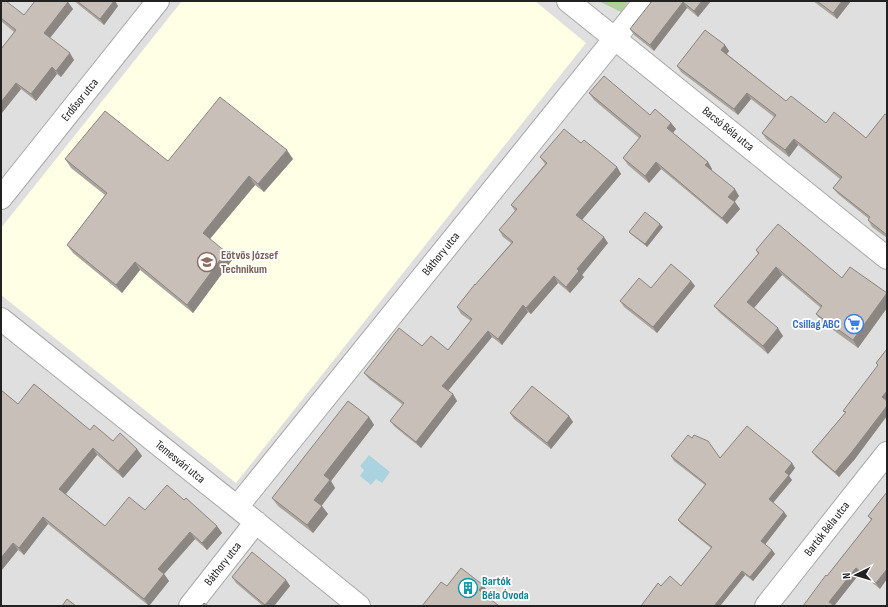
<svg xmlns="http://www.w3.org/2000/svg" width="888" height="607" font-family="'Sofia Sans Condensed',sans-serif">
	<rect width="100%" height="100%" fill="#f2efe9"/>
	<path fill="#e0dfdf" d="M1,1h597l23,11 8,-11h258v605h-886z"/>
	<path fill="#ffffe5" d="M182,1h353l51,42 -350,440 -235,-188v-67z"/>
	<path fill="#add19e" d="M598,1h31l-8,11z"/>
	<path fill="#aad3df" d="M369,455l21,17 -8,11 -6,-4 -5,6 -11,-9 4,-6 -4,-4z"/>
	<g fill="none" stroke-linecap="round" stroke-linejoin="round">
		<g stroke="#a9a9a9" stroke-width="24">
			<path id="minor" d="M568,1l319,257
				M1,198l157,-197
				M1,319l236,188 122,99
				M237,507l408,-506
				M190,606l66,-84
				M766,606l121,-153"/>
		</g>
		<use href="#minor" stroke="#fff" stroke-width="22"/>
	</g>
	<path fill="#aba49e" d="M1,1l23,14 44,-13 5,7 -23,29 24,22 -13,17 -4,-3 -21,27 -15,-12 -20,25v-65l13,-17 -13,-11z
		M74,1h41l3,5 -14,19z
		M652,1h59l-13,16 -11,-9 -33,43 -20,-16 -4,-6z
		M813,1h38l-14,18z
		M725,45l4,6 -2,3 59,47 40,22 40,15 21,-23v123l-15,-11 -4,-7 1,-1 -31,-25 -5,-6 7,-9 -42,-34 -9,12 -23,-18 -4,-6 12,-16 -23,-18 -13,16 -57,-43 -4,-6z
		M589,93l82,30 5,6 -3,4 35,29 4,7 -1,1 28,26 -4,6 5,7 -13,15 -66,-55 -12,14 -21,-18 -5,-7 16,-20 -45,-38z
		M581,143l36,24 4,7 -39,46 26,23 -26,32 2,2 -14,16 -12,-10 -27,31 -3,-2 -26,33 -10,-8 -44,54 5,3 4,7 -36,47 -26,-21 -5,-6 13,-16 -34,-26 -5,-6 58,-27 26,4 23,-29 -10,-7 -4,-7 18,-22 36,-42 -8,-6 -4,-7 16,-19 -4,-6 34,-41 -5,-7z
		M65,159l103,2 125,-2 -29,33 -9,-7 -45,54 22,21 -39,53 -53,-43 -18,23 -49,-40 -6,-8 38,-50 -34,-27z
		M663,227l-16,20 -15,-12 -3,-3z
		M756,250l86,28 8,-11 37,27v14l-29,40 -36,-26 -6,-8 5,-6 -39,-33 -28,33 29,28 -15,18 -48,-41 -6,-7 44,-52z
		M691,281l4,5 -38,47 -33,-26 -4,-6 31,-13z
		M887,349v52l-32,58 -16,18 -23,-20 -4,-5 33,-39 -2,-2 35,-45 -2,-3z
		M1,390l17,14 72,26 23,11 24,8 5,7 -19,22 -26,-23 -31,39 39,32 40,-16 39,-10 33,26 5,7 -15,17 -12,-11 -31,35 5,7 -20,25 -101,-82 -24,31 -6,-5 -17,21z
		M510,413l59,3 4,6 -22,27 -37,-30z
		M369,417l5,8 -43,56 4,7 -14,17 7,9 -15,19 -35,-27 -6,-8z
		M671,456l49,2 72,5 3,5 -6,8 3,4 -19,23 11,9 3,4 -22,28 7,6 3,4 -22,27 -8,-6 -25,31 -59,-20h20l30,-38 -30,-24 -3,-4 27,-35 -31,-24z
		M887,492l-7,97 -20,-16 -26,33h-31l24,-30 44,-56 -3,-4z
		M232,577l54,3 4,6 -16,20h-11l-27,-23z"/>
	<path fill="#8b8681" d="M114,1h1l3,5 -14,19 -4,-6z
		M702,1h9l-13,16 -4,-6z
		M842,1h9l-14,18 -4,-6z
		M68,2l5,7 -24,30 -5,-6z
		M683,2l4,6 -33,43 -4,-6z
		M725,45l4,6 -4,5 -4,-6z
		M70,53l4,7 -13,17 -5,-6z
		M52,67l5,7 -21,27 -5,-7z
		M16,83l5,6 -20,25v-12z
		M747,93l4,6 -13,16 -4,-6z
		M671,123l5,6 -5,6 -4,-7z
		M794,139l4,6 -9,12 -4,-7z
		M287,150l6,9 -29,33 -6,-8z
		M656,162l5,7 -12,14 -4,-7z
		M708,162l4,7 -2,3 -5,-7z
		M617,167l4,7 -40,47 -5,-6z
		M249,176l6,9 -47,56 -5,-8z
		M735,189l4,7 -6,7 -5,-6z
		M735,202l5,7 -13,15 -5,-6z
		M660,224l3,3 -16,20 -2,-3z
		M604,237l4,6 -26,32 2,2 -14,16 -4,-6 11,-18z
		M226,252l6,8 -39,53 -6,-8z
		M135,262l5,8 -18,23 -6,-8z
		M776,267l6,8 -30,35 -5,-8z
		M554,276l4,7 -27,31 -5,-6z
		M691,281l4,5 -38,47 -4,-6z
		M887,293v15l-29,40 -5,-8z
		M523,305l5,7 -26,33 -4,-6z
		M778,328l5,8 -15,18 -5,-8z
		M488,331l4,6 -45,55 -5,-6z
		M887,391v10l-2,1 -3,-5z
		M453,394l4,7 -36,47 -5,-6z
		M887,406v10l-32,43 -16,18 -4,-5z
		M569,416l4,6 -22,27 -4,-6z
		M369,417l5,8 -43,56 4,7 -15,20 -6,-8 10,-25z
		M93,448l4,7 -33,41 -5,-7z
		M137,449l5,7 -19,22 -5,-7z
		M792,463l3,5 -6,8 3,4 -20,24 -3,-5 16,-27z
		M322,506l6,8 -15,19 -6,-8z
		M784,512l3,4 -23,30 -3,-5z
		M43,517l5,7 -24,31 -5,-7z
		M217,526l5,7 -15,17 -5,-7z
		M190,532l5,7 -31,35 5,7 -20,25 -5,-7 14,-30z
		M13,543l5,7 -17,21v-13z
		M772,550l3,4 -22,27 -3,-4z
		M856,568l4,5 -26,33 -5,-4z
		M887,569v10l-7,10 -4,-6z
		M742,571l3,4 -25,31h-6z
		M286,580l4,6 -16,20h-8l-1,-1z
		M483,585l3,4 -4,6 -3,-5z"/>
	<path fill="#c7bfb8" stroke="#8b8681" d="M1,1h5l18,14 11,-14h31l2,1 -24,31 26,20 -14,18 -4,-4 -21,27 -15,-11 -15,19v-53l15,-19 -15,-12z
		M77,1h37l-14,18z
		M652,1h50l-8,10 -11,-9 -33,43 -20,-16z
		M817,1h25l-9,12z
		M705,30l20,15 -4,5 65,51 5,-5 35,27 8,-11 32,26 19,-24 2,1v120l-19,-15 2,-3 -37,-29 9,-11 -48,-38 -9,11 -23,-17 14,-18 -29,-22 -13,16 -57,-43z
		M604,76l46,39 5,-6 16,14 -4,5 41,34 -3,3 30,24 -7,8 7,5 -13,16 -66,-56 -11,14 -22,-18 18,-22 -52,-43z
		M220,97l67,53 -29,34 -9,-8 -46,57 23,19 -39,53 -52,-43 -19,23 -49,-40 40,-52 -42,-34 40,-48 63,50z
		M564,129l17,14 3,-3 33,27 -41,48 28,22 -27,32 2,2 -13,16 -12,-11 -28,32 -3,-3 -25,34 -10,-8 -46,55 11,8 -37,48 -26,-21 14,-18 -40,-30 35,-45 23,18 9,-10 17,14 24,-31 -15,-12 18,-23v1l38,-43 -14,-12 18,-21 -6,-4 36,-42 -7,-6z
		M645,212l15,12 -15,20 -16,-12z
		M778,224l64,54 8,-11 37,26 -34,47 -37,-26 6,-8 -46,-39 -29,35 31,26 -15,18 -49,-40 45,-53 -3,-3z
		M671,264l20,17 -38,46 -33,-26 19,-23 12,10z
		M887,349v42l-5,6 5,4v5l-36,47 -16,19 -23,-20 34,-40 -3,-1 35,-46 -2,-2z
		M34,384l56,46 4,-5 19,16 7,-8 17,16 -19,22 -25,-23 -34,41 46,37 24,-29 16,13 22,-25 17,15 2,-2 31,28 -15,17 -12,-11 -32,37 6,5 -20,25 -101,-82 -24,31 -6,-5 -12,15v-168l17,14z
		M532,386l37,30 -22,27 -37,-30z
		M348,401l21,16 -45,58 6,5 -16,20 8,6 -15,19 -35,-27z
		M747,426l45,37 -7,9 4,3 -20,24 15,13 -23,29 11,9 -22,27 -8,-6 -28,35h-73l17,-23 3,3 9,-10 11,10 31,-39 -34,-27 28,-36 -35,-28 17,-21 4,3 2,-3 14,6 12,17z
		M887,492v77l-11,14 -20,-15 -27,34 6,4h-32l23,-31 1,1 45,-57 -4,-3z
		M252,552l34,28 -21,25 -33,-28z
		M461,568l22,17 -4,5 20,16h-77l19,-24 6,4z
		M67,599l9,7h-14z
		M204,603l4,3h-6z"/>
	<defs>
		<g id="school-ring" transform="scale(1)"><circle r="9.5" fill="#fff" stroke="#8d6e63" stroke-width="1.5"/><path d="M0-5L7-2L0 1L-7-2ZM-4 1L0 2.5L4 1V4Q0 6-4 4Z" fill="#8d6e63"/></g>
		<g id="supermarket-ring" transform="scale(1)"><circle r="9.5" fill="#fff" stroke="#3f7fe0" stroke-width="1.5"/><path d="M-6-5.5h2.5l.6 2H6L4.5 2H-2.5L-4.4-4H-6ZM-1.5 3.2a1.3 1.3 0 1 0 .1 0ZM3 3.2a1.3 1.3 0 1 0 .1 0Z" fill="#3f7fe0"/></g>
		<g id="building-ring" transform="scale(1)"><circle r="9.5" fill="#fff" stroke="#0f9aa8" stroke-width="1.5"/><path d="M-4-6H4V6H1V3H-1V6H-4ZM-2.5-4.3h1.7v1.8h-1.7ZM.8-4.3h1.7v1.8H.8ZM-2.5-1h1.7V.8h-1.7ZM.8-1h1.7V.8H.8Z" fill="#0f9aa8"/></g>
	</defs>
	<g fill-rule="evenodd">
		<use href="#school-ring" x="207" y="262"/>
		<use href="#supermarket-ring" x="854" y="324"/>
		<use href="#building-ring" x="468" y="588"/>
	</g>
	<g text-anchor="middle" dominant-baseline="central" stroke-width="3.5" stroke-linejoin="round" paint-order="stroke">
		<g font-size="12" fill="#222" stroke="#fff">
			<text transform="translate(80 100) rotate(-51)">Erdősor utca</text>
			<text transform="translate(728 129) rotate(39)">Bacsó Béla utca</text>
			<text transform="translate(441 254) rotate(-51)">Báthory utca</text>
			<text transform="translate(180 462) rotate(39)">Temesvári utca</text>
			<text transform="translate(827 529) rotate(-52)">Bartók Béla utca</text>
			<text transform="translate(223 564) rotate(-52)">Báthory utca</text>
		</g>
		<g font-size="12" font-weight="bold" fill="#785e54" stroke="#fff" text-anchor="start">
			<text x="221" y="255">Eötvös József<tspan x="221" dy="14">Technikum</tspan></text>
		</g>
		<g font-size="12" font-weight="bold" fill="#366cbe" stroke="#fff" text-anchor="end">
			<text x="840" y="324">Csillag ABC</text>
		</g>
		<g font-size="12" font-weight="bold" fill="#0d838f" stroke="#fff" text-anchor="start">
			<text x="482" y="581">Bartók<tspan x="482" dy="14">Béla Óvoda</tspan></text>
		</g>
	</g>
	<rect width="888" height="607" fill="none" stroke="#222222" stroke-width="4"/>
	<g transform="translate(856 575) rotate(265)" stroke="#ffffff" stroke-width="3" paint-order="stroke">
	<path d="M0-3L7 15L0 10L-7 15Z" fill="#222222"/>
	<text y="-6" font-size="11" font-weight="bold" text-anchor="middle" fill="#222222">N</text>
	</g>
</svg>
